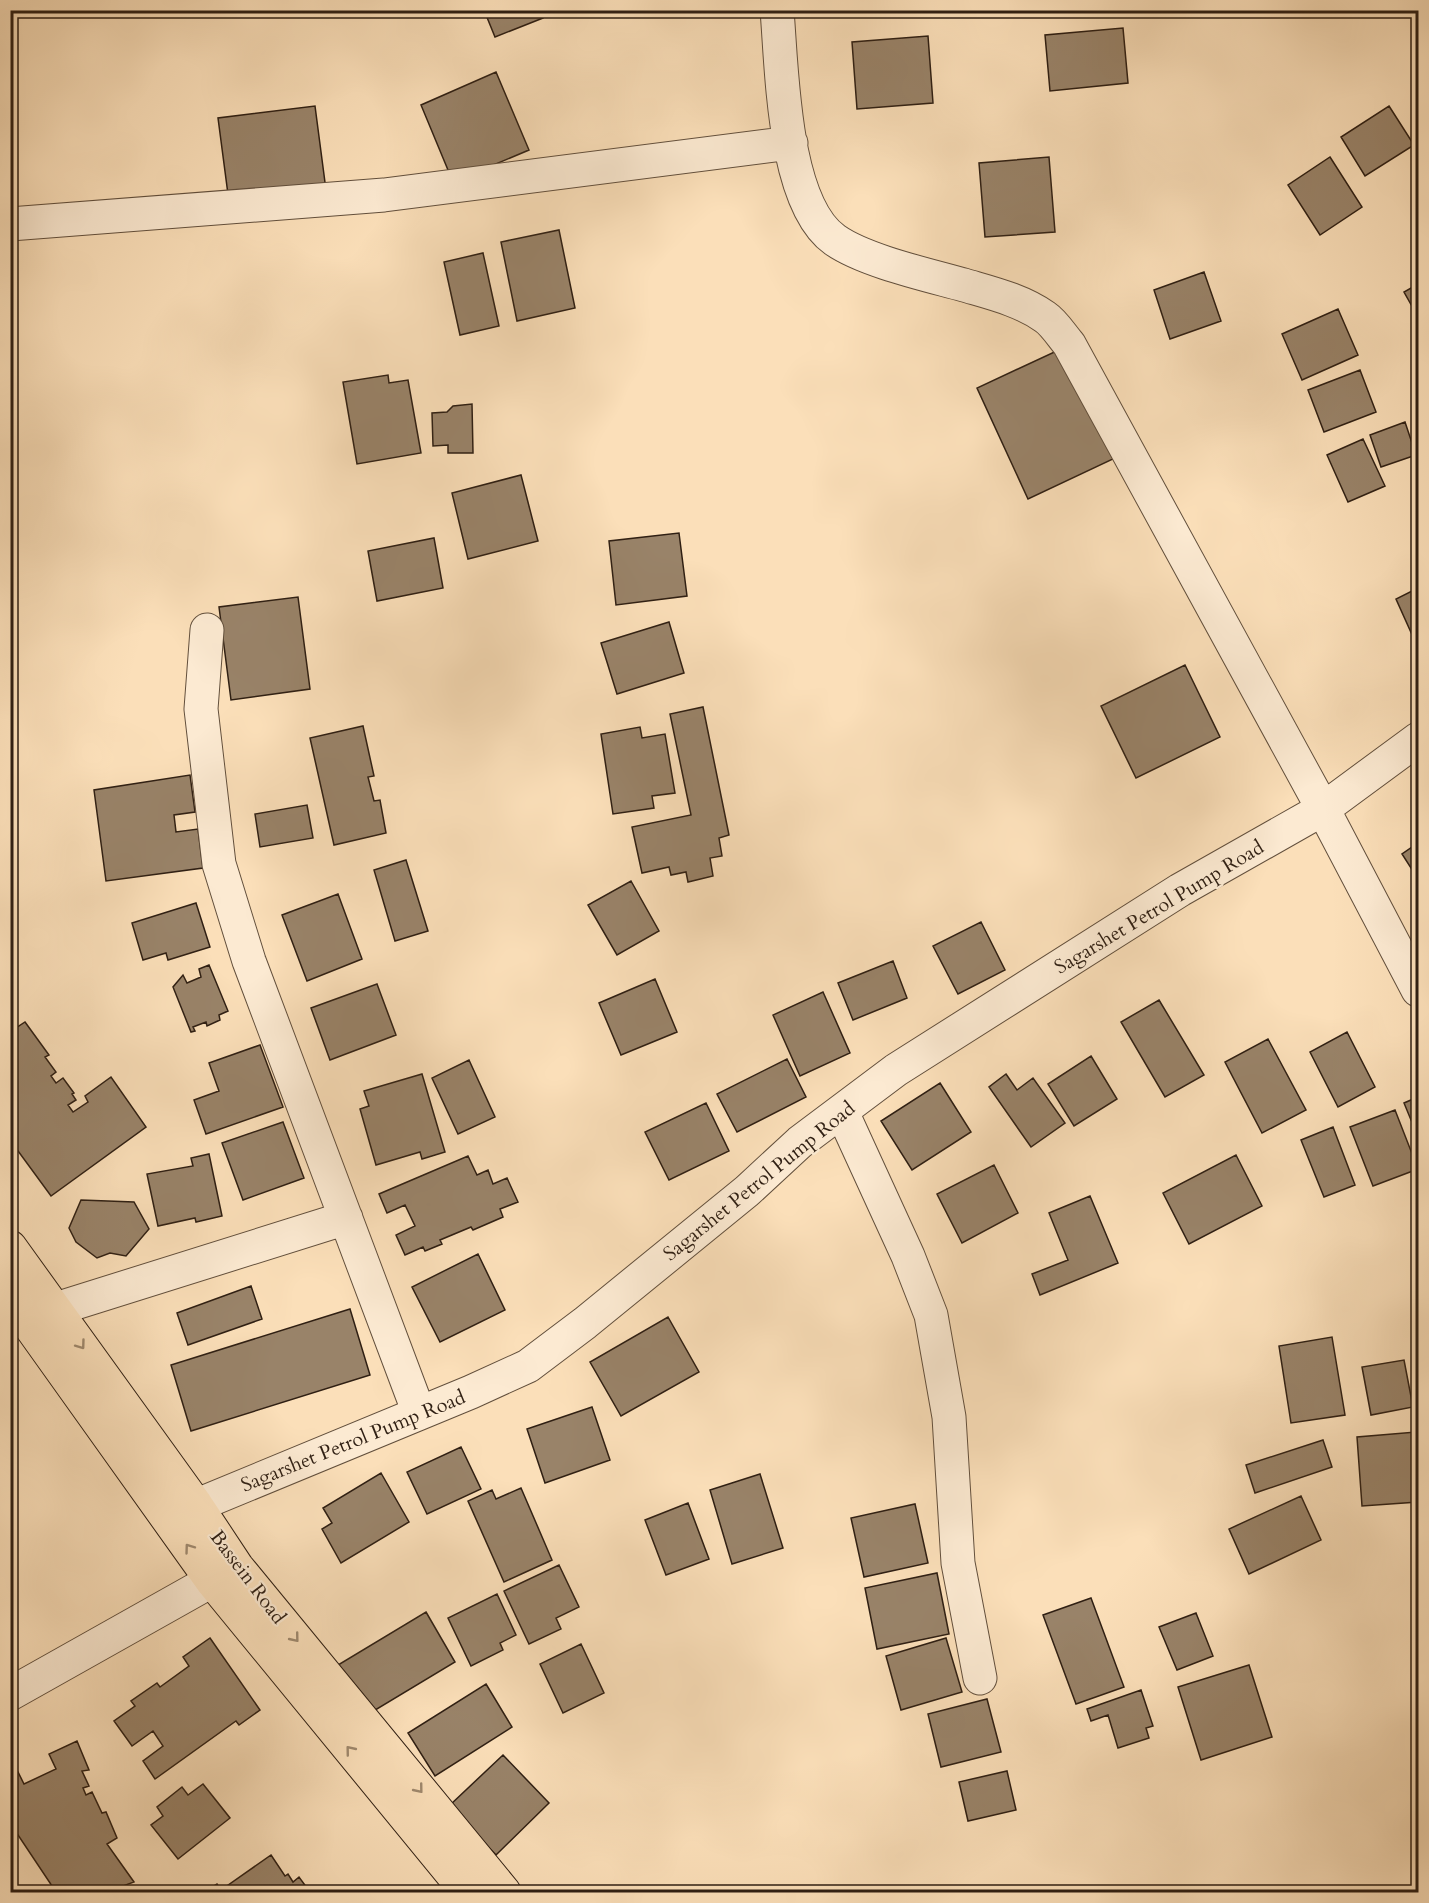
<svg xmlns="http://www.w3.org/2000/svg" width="1429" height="1903" font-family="Cardo,serif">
	<rect width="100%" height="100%" fill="#fbdfb9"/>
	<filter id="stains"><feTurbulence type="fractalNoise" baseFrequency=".00333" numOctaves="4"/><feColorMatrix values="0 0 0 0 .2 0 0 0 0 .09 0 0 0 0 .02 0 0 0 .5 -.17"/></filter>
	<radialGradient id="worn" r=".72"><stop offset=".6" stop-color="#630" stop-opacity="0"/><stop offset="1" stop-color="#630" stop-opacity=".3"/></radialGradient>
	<path fill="#998369" stroke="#2f1f13" stroke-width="1.5" d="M484,10h56l3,8 -48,19z
		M1123,28l5,55 -78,8 -5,-56z
		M928,36l5,67 -76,6 -5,-67z
		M496,72l33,78 -76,32 -32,-77z
		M315,106l11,84 -97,12 -11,-84z
		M1389,106l25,39 -49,31 -24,-39z
		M1049,157l6,75 -70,5 -6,-74z
		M1330,157l32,50 -42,28 -32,-50z
		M559,230l16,78 -58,13 -16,-79z
		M483,253l16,73 -39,9 -16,-73z
		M1204,272l17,49 -51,18 -16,-49z
		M1418,284v33l-14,-25z
		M1338,309l20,46 -56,25 -20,-46z
		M1063,348l50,111 -85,40 -51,-111z
		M1360,370l16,42 -52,20 -16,-42z
		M388,375l1,8 19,-3 13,73 -64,11 -14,-82z
		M472,404l1,49h-25v-8l-15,1 -1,-33 15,-1 6,-6z
		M1405,422l11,33 -35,12 -11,-32z
		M1363,439l22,47 -37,16 -21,-47z
		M521,475l17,66 -70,18 -16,-66z
		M679,533l8,63 -71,9 -7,-64z
		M434,538l9,50 -66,13 -9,-50z
		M1418,588v60l-22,-49z
		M298,597l12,92 -79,11 -12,-93z
		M669,622l15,51 -67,21 -16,-51z
		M1185,665l35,72 -84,41 -35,-72z
		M703,707l26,128 -10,3 3,18 -12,2 3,18 -25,6 -2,-10 -15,3 -2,-8 -27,6 -10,-46 59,-12 -21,-101z
		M363,726l11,50 -6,1 6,24 6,-1 6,33 -52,12 -24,-107z
		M640,727l2,11 23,-4 10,59 -23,3 2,12 -41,6 -12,-80z
		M190,775l5,37 -21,3 2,17 22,-3 5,39 -97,13 -12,-91z
		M307,805l6,33 -53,9 -5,-33z
		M1418,843v36l-16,-25z
		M406,860l22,71 -33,10 -21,-71z
		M631,881l28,50 -42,24 -29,-50z
		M338,894l24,65 -55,22 -25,-66z
		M196,903l14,44 -42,13 -2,-7 -23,7 -11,-37z
		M981,922l24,48 -47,24 -25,-48z
		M893,961l14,37 -54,22 -15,-37z
		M209,965l19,46 -9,4 1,5 -13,6 -1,-4 -13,5 2,4 -4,1 -18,-45 10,-12 4,8 14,-6 -2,-8z
		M655,979l22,53 -56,23 -22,-52z
		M377,984l19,51 -66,25 -19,-52z
		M823,992l27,61 -50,23 -27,-61z
		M1159,1000l45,75 -39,22 -44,-75z
		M25,1022l24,33 -4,2 11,15 -5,4 5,7 7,-5 11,15 -2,1 4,6 -8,5 5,7 15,-10 -3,-6 26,-19 35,50 -95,69 -41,-56v-108z
		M1347,1032l28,55 -37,20 -28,-55z
		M1268,1039l38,71 -44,23 -37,-71z
		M260,1045l23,62 -77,27 -12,-34 25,-9 -10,-28z
		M1091,1056l26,43 -43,27 -26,-42z
		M787,1059l19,38 -69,35 -20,-38z
		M469,1060l26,57 -37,17 -26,-56z
		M422,1074l23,78 -23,7 -2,-7 -44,13 -16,-56 9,-3 -5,-15z
		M1006,1074l11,16 16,-12 32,45 -34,24 -42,-60z
		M940,1083l31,49 -59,38 -31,-49z
		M1418,1097v40l-14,-34z
		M706,1103l23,48 -60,29 -24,-48z
		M1395,1110l23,59 -45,17 -23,-59z
		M283,1122l21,56 -61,22 -21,-57z
		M1333,1127l22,58 -31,12 -23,-57z
		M209,1154l13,62 -26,6 -1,-4 -37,8 -11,-52 46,-8 -2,-8z
		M1236,1155l26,51 -73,38 -26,-51z
		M468,1156l9,19 11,-5 5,14 14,-6 11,24 -18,7 3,8 -30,13 -2,-3 -31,13 2,4 -17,7 -2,-4 -18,8 -9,-20 19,-9 -10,-21 -18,8 -8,-19z
		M994,1165l24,48 -56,30 -25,-49z
		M1090,1196l28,67 -78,32 -8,-21 36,-14 -19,-47z
		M81,1200l53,2 15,27 -23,27 -16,-3 -13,5 -21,-16 -7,-14z
		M478,1254l27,56 -65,32 -28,-55z
		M251,1286l11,33 -74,26 -11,-32z
		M350,1309l20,66 -179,56 -20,-66z
		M668,1317l31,55 -78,44 -31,-54z
		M1332,1337l13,78 -54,8 -12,-77z
		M1404,1360l9,47 -42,8 -9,-48z
		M592,1407l18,53 -65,23 -18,-54z
		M1416,1432l2,70 -56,4 -5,-69z
		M1323,1440l9,27 -77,26 -9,-28z
		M461,1447l20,42 -54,25 -20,-42z
		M381,1473l28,49 -68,41 -19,-34 10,-6 -9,-15z
		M760,1474l23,74 -51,16 -22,-74z
		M521,1488l31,72 -48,22 -36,-81 24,-11 4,9z
		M1301,1496l20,44 -72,34 -20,-45z
		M688,1503l21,56 -43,16 -21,-55z
		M915,1504l13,59 -64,14 -13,-59z
		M559,1565l20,42 -23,11 5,11 -32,15 -25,-53z
		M937,1573l12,61 -72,15 -12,-61z
		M497,1594l19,41 -16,8 3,7 -32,16 -23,-48z
		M1091,1598l33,89 -48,17 -33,-89z
		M426,1612l29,50 -88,53 -29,-50z
		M1196,1613l17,43 -36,14 -18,-43z
		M210,1638l50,72 -21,15 -3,-4 -81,58 -12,-18 20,-15 -10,-15 -21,15 -18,-25 21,-15 -4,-5 26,-18 3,4 29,-21 -6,-9z
		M946,1638l16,54 -61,18 -15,-54z
		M581,1644l23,49 -41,20 -23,-49z
		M1249,1665l23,72 -71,23 -23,-73z
		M486,1684l26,43 -77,49 -27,-43z
		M1141,1690l12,36 -7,2 3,10 -31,10 -10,-33 -17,6 -4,-12z
		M987,1699l14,53 -60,15 -13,-53z
		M77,1741l12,29 -7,1 7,15 -6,2 3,7 6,-3 10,21 4,-1 11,26 -10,6 27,38 -27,10h-51l-46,-69v-50l7,-3 7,14 32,-15 -7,-15z
		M503,1755l46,48 -53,52 -47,-49z
		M1007,1771l9,39 -48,11 -9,-39z
		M203,1784l27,34 -52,41 -27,-34 12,-9 -6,-9 25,-20 6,8z
		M271,1855l14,21 3,-2 5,8 6,-5 11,15h-106l13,-8 4,6z"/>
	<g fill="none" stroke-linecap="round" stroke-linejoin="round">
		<g stroke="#624f3c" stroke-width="35">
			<path id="minor" d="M777,10c5,60 6,193 58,230 30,21 93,35 129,45 27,8 57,15 81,32 9,6 17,19 24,27l254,465 95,181
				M10,224l374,-29 407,-52
				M207,630l-6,79 18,155 30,97 170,452
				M842,1112l66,144 23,59 18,102 9,146 22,115
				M31,1320l25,-11 290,-91
				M171,1516l300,-124 57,-26 57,-43 162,-132 53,-49 96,-72 284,-180 143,-81 95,-70
				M10,1694l226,-127"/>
		</g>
		<g stroke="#2f1f13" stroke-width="35">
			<path id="major" d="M10,1247l186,258 41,62 267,325
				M10,1298l202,283 255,311"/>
		</g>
		<use href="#minor" stroke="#fcead2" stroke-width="33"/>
		<use href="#major" stroke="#fbdfb9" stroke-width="33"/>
	</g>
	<defs><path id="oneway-chevron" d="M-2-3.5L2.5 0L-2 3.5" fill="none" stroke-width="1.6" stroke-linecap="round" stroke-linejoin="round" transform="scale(1.5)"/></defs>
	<g stroke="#9f896e">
		<use href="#oneway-chevron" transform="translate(81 1345) rotate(54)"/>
		<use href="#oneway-chevron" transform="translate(189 1548) rotate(-126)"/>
		<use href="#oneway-chevron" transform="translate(295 1638) rotate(51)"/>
		<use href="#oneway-chevron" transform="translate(350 1750) rotate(-129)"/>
		<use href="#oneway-chevron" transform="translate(419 1789) rotate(51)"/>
	</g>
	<g text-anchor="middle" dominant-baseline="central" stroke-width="4.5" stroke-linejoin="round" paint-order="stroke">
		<g font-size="20" fill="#2f1f13" stroke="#fcead2">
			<text transform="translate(1159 907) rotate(-31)">Sagarshet Petrol Pump Road</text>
			<text transform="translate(759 1181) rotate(-39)">Sagarshet Petrol Pump Road</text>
			<text transform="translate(353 1441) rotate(-22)">Sagarshet Petrol Pump Road</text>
			<text transform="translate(248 1577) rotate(53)">Bassein Road</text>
		</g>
	</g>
	<rect width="1429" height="1903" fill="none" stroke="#fbdfb9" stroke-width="36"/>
	<rect x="12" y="12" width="1405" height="1879" fill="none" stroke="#2f1f13" stroke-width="3"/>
	<rect x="18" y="18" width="1393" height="1867" fill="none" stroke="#2f1f13" stroke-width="1.5"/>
	<rect width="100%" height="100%" filter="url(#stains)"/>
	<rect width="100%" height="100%" fill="url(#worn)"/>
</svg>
